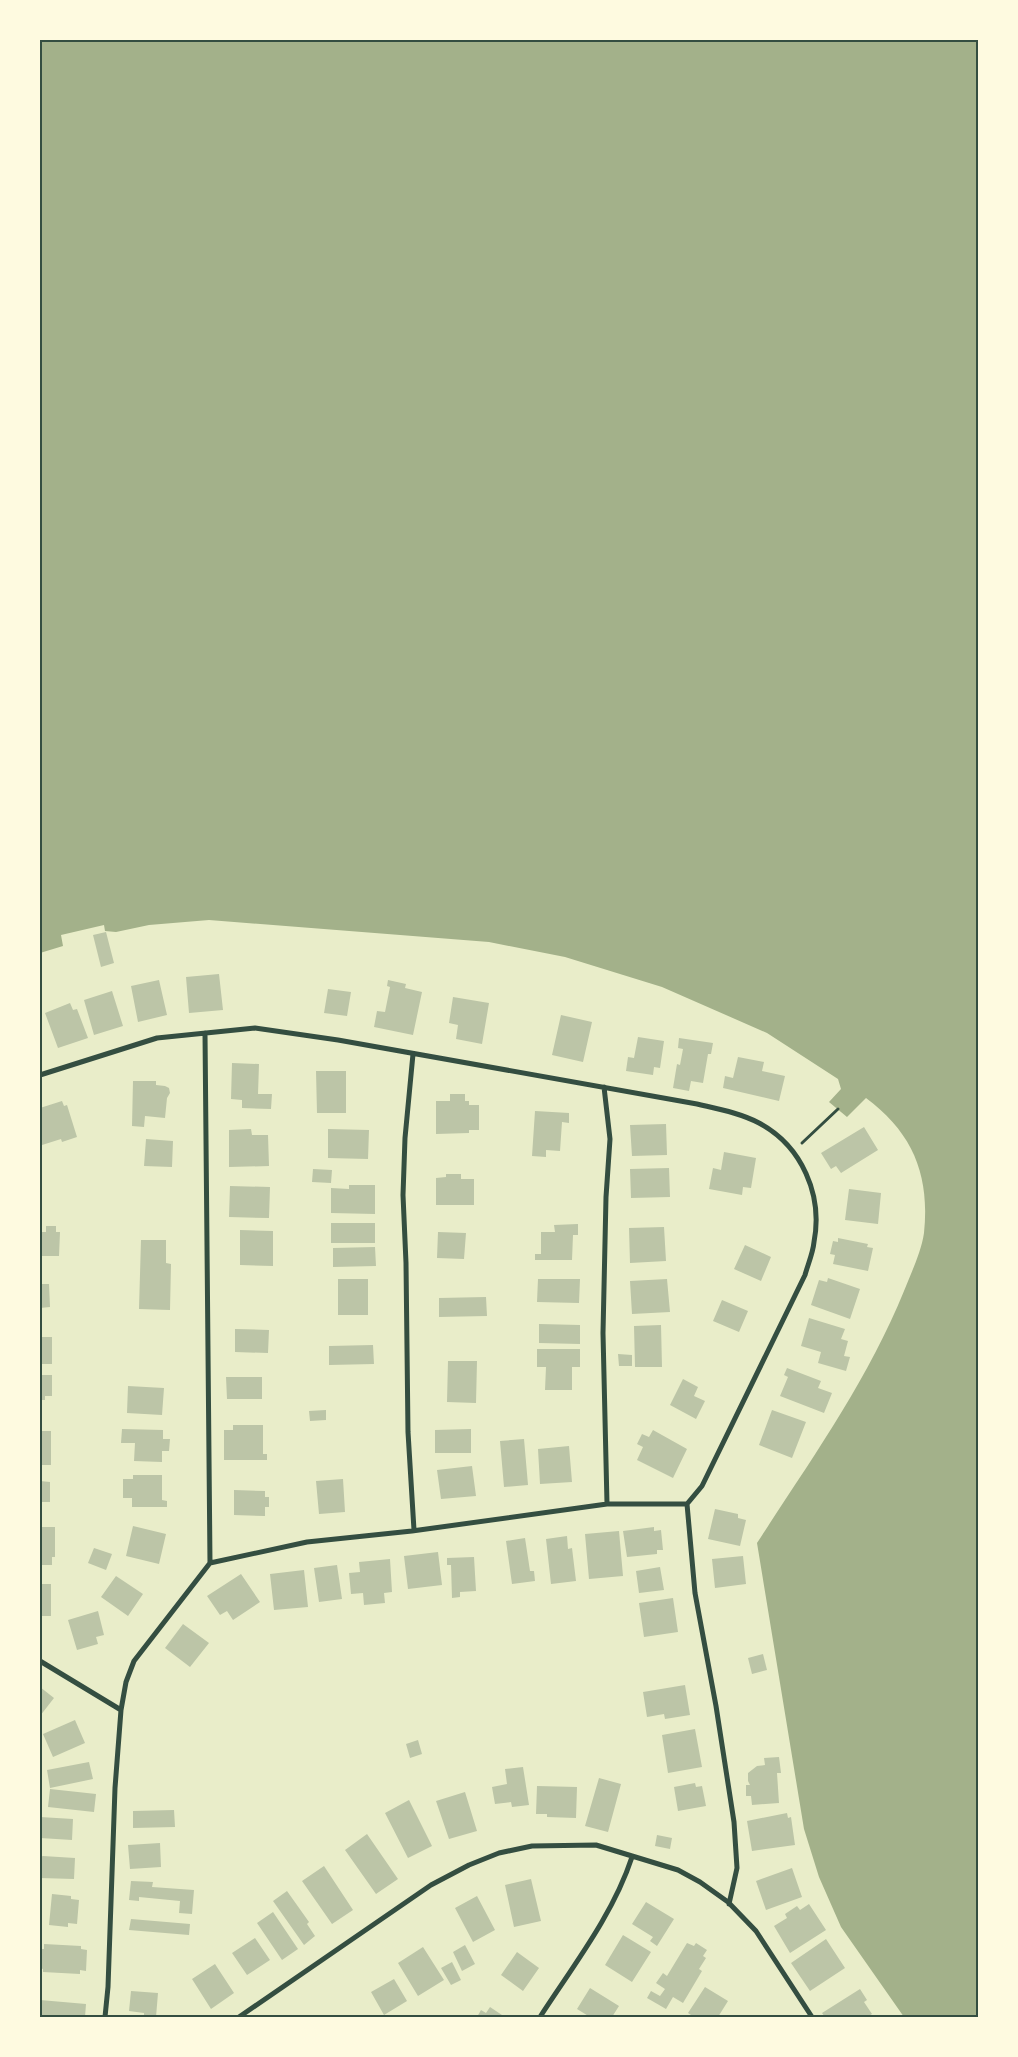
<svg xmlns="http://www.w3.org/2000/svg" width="1018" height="2057" font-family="'Open Sans',sans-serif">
	<rect width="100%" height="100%" fill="#e9edc9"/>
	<path fill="#a3b18a" d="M40,40h938v1977h-74l-63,-90 -22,-50 -15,-48 -47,-286c53,-82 110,-161 147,-252 7,-18 17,-38 20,-58 6,-58 -11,-100 -58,-135l-19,19 -18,-15 12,-13 -3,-10 -71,-46 -105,-46 -97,-30 -76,-15 -280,-22 -60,5 -33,7 -11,-1 -1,-6 -43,10 2,11 -23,7z"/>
	<path fill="#bcc5a7" d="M106,932l8,31 -13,4 -8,-32z
		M219,974l4,36 -34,3 -3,-36z
		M159,980l8,35 -29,7 -7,-36z
		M388,980l18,4 -1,4 17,4 -9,43 -39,-8 3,-16 8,1 5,-25 -3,-1z
		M328,989l23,3 -4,24 -23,-3z
		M112,991l11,35 -29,9 -10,-35z
		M453,997l36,6 -7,41 -26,-5 2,-14 -9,-2z
		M70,1003l3,7 4,-1 11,29 -30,10 -13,-35z
		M561,1015l31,7 -9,40 -31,-7z
		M638,1037l26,4 -4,27 -6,-1 -1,8 -27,-4 2,-14 6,1z
		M679,1038l34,5 -2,11h-3l-5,29 -12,-2 -2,10 -16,-3 4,-24 3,1 3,-16 -5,-1z
		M738,1057l26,5 -2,9 23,5 -6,25 -56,-13 2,-12 8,2z
		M232,1063l27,1 -1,30h14l-1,15 -29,-1v-8l-11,-1z
		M316,1071h30v42h-29z
		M133,1081h23v4l9,1 4,2 1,5 -3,5 -2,20 -20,-2 -1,11 -12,-1z
		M450,1094h15v7h4v4h10v25h-10v3l-33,1v-33h14z
		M62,1101l2,5 3,-1 10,32 -15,5 -1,-3 -19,6 -2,-7v-30z
		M535,1111l34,2v10l-7,-1 -2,29 -14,-1v7l-14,-1z
		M666,1124l1,31 -35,1 -2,-31z
		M864,1127l14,23 -37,23 -5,-7 -5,3 -10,-16z
		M251,1129l1,6h16l1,31 -40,1v-37z
		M328,1129l41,1 -1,29 -40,-1z
		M146,1139l27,2 -1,26 -28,-1z
		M724,1152l32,6 -5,30 -8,-1 -1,8 -33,-6 4,-21 8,2z
		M669,1168l1,29 -39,1 -1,-29z
		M313,1169l19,1 -1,13 -19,-1z
		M446,1174h15v5h13v26h-38v-27l10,-1z
		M349,1185h26v29l-44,-1v-25l18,1z
		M230,1186l40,1 -1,31 -40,-1z
		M849,1189l32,4 -3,31 -33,-4z
		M331,1223h44v20h-44z
		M578,1224v11h-5l-1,25h-37v-6h6v-22h14l-1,-7z
		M46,1226h10v6h4l-1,24h-19v-24h6z
		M664,1227l2,34 -36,2 -1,-35z
		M240,1230l33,1v35l-33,-1z
		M438,1232l28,1 -2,26 -27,-1z
		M838,1238l30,6 -1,3 6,1 -5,23 -35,-7 2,-9 -5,-1 3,-13 5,1z
		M141,1240h25v23l5,1 -1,46 -31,-1z
		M745,1245l26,12 -10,24 -27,-12z
		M375,1247l1,19 -43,1v-19z
		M828,1278l32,11 -10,30 -39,-14 8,-25 8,2z
		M338,1279h30v36h-30z
		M538,1279h42l-1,24 -42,-1z
		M667,1279l3,33 -38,2 -2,-33z
		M40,1284h9l1,23 -10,1z
		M486,1297l1,19 -48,1v-19z
		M722,1300l26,11 -9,21 -26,-11z
		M809,1318l36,11 -4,10 7,2 -4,15 6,1 -4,14 -28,-8 3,-11 -20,-6z
		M539,1324l41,1v19l-41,-1z
		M661,1325l1,42h-27l-1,-41z
		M235,1329l34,1 -1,23 -33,-1z
		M40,1337h12v27h-12z
		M373,1345l1,19 -45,1v-19z
		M537,1349h43v18h-8v23h-27l1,-23h-9z
		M618,1354l14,1v11h-13z
		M448,1361h29l-1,42 -29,-1z
		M787,1368l34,13 -3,7 14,5 -8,20 -44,-17 8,-19 -4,-2z
		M40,1375h12v21h-7v4h-5z
		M226,1377h36v22h-35z
		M683,1379l15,8 -4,9 11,5 -9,18 -26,-14z
		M128,1386l36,2 -2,27 -35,-2z
		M326,1410v10l-16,1 -1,-10z
		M772,1410l34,12 -14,36 -33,-13z
		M233,1425h30v29h4v6h-43v-30h9z
		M122,1429l41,1v9h7l-1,12h-7v11l-28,-1 1,-18h-14z
		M471,1429v24h-36v-23z
		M653,1430l34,19 -14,29 -36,-18 6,-13 -6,-3 5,-10 7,3z
		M40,1431h11v34h-11z
		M524,1439l4,46 -24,2 -4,-46z
		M569,1446l3,36 -32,2 -2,-35z
		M472,1466l4,30 -35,3 -4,-29z
		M133,1475h29v25l5,1v6h-35v-9h-9v-19h10z
		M343,1479l2,33 -26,2 -3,-33z
		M40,1481l10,1v20h-10z
		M234,1490l31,1v6h4v10h-4v9l-31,-1z
		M715,1509l23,5v4l8,2 -6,26 -32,-7z
		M133,1526l33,8 -7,30 -33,-8z
		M40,1527h15v30h-3v8h-12z
		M654,1527v4l7,-1 2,20h-6v4l-30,3 -4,-26z
		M619,1531l4,45 -34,3 -4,-45z
		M567,1536l1,13 4,-1 4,33 -25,3 -5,-45z
		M525,1538l5,33h4l1,10 -23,3 -6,-43z
		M94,1548l18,6 -6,16 -18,-7z
		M438,1552l4,33 -34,4 -4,-33z
		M743,1556l3,28 -31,4 -3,-29z
		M474,1557l2,34 -16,1v5l-8,1 -1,-33h-4v-7z
		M390,1559l2,33 -8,1 1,10 -21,2 -1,-12 -12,1 -2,-21 11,-1 -1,-10z
		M337,1565l5,34 -23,3 -5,-34z
		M660,1567l4,23 -25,3 -3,-22z
		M304,1570l4,37 -34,3 -4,-36z
		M241,1574l19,28 -27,18 -6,-9 -7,4 -13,-19z
		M116,1576l27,18 -15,22 -27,-19z
		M40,1584h11v32h-11z
		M673,1598l5,34 -34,5 -5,-34z
		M98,1611l6,24 -8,2 2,7 -21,6 -9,-30z
		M183,1624l26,19 -19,24 -25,-19z
		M763,1654l4,16 -15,4 -4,-16z
		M685,1685l5,30 -25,4 -1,-5 -17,3 -4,-25z
		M40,1687l14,11 -14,18z
		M75,1720l10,23 -32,14 -10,-23z
		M695,1729l7,38 -34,6 -6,-38z
		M418,1740l4,14 -12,4 -4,-14z
		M779,1757l2,16h-4l2,30 -27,2 -1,-9h-5v-11h4l-2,-4v-8l9,-7 8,-1 -1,-7z
		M89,1762l4,17 -43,9 -3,-18z
		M523,1767l6,38 -17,2 -1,-5 -16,2 -3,-17 15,-3 -2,-15z
		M599,1778l22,6 -13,48 -23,-6z
		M695,1783l1,4 6,-1 4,20 -28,5 -4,-24z
		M537,1786l40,1 -1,31 -29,-1v-3h-11z
		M50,1789l46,5 -2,18 -46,-5z
		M465,1792l12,39 -28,8 -13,-38z
		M409,1800l23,46 -24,12 -23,-45z
		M174,1810l1,17 -42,1v-17z
		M787,1813l1,5 3,-1 4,28 -43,6 -5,-30z
		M40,1817l33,2 -1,21 -32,-2z
		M367,1834l31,45 -22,15 -31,-44z
		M657,1835l15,3 -2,11 -15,-3z
		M160,1843l1,24 -31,2 -2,-24z
		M43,1856l32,2 -1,21 -34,-1v-21z
		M324,1866l29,44 -21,14 -30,-43z
		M792,1868l10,29 -36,13 -10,-29z
		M531,1879l10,42 -27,6 -9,-42z
		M131,1881l22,1 -1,5 42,3 -2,24 -13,-1 1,-12 -41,-4v4l-10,-1z
		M287,1891l22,31 -2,2 8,12 -11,9 -31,-44z
		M52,1894l19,2v3l8,1 -2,24 -9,-1v4l-19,-2z
		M477,1896l18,34 -22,12 -18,-34z
		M646,1902l28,17 -17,27 -7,-5 3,-4 -21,-13z
		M809,1904l17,26 -36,23 -16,-27 13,-8 -2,-4 12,-8 3,4z
		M273,1912l25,37 -16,11 -25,-37z
		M131,1919l59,5 -1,11 -60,-5z
		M623,1935l28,17 -19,30 -27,-17z
		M255,1938l15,22 -23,15 -15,-22z
		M826,1939l19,29 -35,23 -19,-28z
		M687,1943l7,3 2,-3 11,7 -4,6 3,2 -7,11 3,2 -19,32 -10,-6 -7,12 -19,-11 4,-7 9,5 5,-7 -9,-6 7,-10 4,3z
		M44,1944l37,2v3l6,1 -1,21 -6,-1v4l-37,-2v-3l-3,-1v-19h4z
		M465,1945l10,19 -13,7 -9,-19z
		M423,1947l21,33 -26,16 -20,-33z
		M517,1952l22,16 -16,23 -22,-16z
		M452,1962l9,18 -10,5 -10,-17z
		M215,1964l19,29 -23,16 -19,-30z
		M394,1979l13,22 -23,14 -13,-23z
		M705,1987l23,14 -10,16h-24l-6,-4z
		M590,1988l29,18 -7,11h-22l-13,-8z
		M860,1989l7,11 -3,2 8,12 -5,3h-42l-3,-4z
		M131,1991l27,2 -2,24h-12v-4l-15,-2z
		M40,2000l46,4 -1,13h-45z
		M490,2007l15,10h-28l4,-7 5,3z"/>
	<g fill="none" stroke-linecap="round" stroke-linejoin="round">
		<path stroke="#344e41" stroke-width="3" d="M802,1143l36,-34"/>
		<path stroke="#344e41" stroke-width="5" d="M205,1033l5,530
			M413,1054l-8,84 -2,57 3,68 2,169 6,98
			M40,1075l117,-37 98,-10 83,12 359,64c21,5 43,9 62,19 43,23 64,72 55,119 -1,11 -6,22 -9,33l-103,211 -15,18h-80l-195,27 -105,11 -97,21 -76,98 -8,21 -5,28 -81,-49
			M604,1087l6,52 -4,58 -3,136 4,171
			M687,1504l8,89 21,113 18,116 3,46 -8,36
			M105,2017l3,-30 7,-199 6,-78
			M239,2017l192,-132 38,-20 30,-12 33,-7 64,-1 82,25 22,12 28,20 28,29 56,86
			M540,2017c33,-51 73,-102 92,-160"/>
	</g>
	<rect width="1018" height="2057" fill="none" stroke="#fefae0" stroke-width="82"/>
	<rect x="41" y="41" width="936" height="1975" fill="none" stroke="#344e41" stroke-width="2"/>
</svg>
